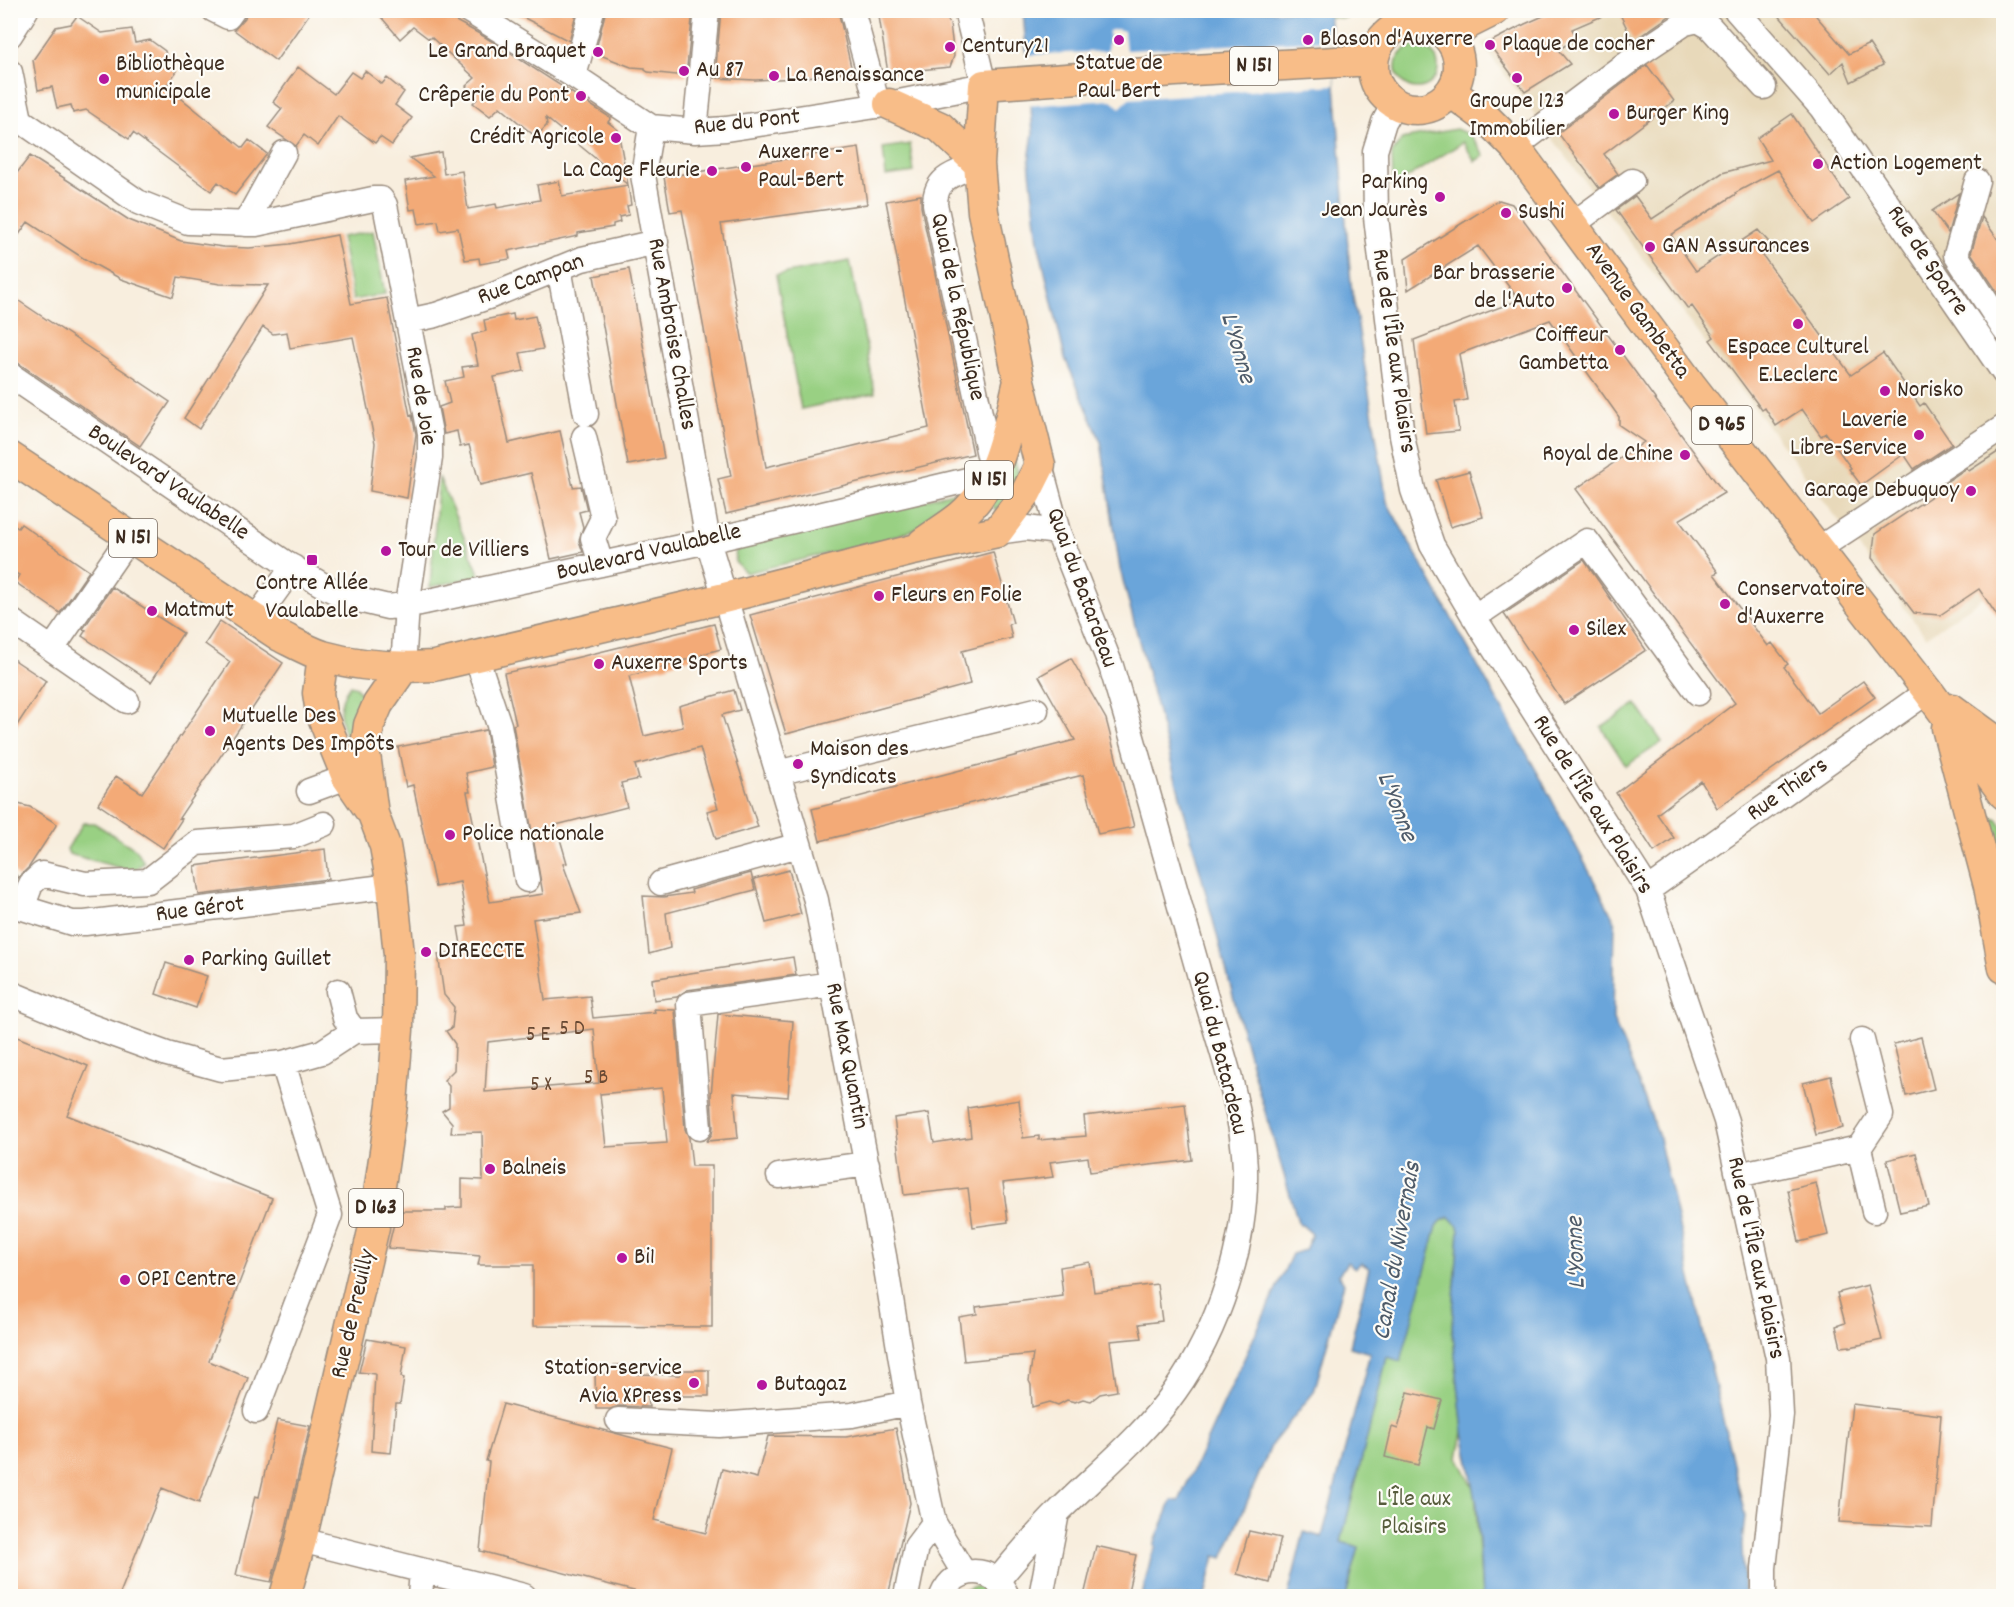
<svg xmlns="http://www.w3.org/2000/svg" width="2014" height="1607" font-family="Dekko,sans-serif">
	<rect width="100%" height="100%" fill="#fdfcf7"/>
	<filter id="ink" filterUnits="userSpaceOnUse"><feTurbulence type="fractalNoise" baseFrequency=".0167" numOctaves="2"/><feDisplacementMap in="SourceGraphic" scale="12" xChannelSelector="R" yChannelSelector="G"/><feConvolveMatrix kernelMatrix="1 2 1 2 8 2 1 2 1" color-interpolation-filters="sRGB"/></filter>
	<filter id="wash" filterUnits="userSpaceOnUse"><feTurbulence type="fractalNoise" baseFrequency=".008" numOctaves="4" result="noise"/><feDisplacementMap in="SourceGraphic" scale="24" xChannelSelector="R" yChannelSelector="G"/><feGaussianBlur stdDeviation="1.35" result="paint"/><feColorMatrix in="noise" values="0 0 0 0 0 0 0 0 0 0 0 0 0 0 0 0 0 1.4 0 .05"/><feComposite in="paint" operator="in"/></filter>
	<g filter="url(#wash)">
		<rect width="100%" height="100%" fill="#f8eede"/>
		<path fill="#e8d9ba" d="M1554,11h449v573l-77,53 -445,-594z"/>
		<path fill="#99d083" stroke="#6a7d50" stroke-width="1.5" d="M1329,11v-1l26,1 -10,7 -16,-1z
			M1396 67a21 21 0 1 1 42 0a21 21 0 1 1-42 0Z
			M1456,129l15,6 13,21 -9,5 -12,-19 -70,45 -1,-34 10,-14z
			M910,144l4,28 -28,4 -3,-28z
			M373,231l12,63 -32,6 -12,-63z
			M850,261l25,132 -74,16 -25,-134z
			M1014,459l7,22 -25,29 -7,-8z
			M439,477l41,99 -50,11z
			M961,491l2,3 -4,6 -40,28 -35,12 -138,33 -11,-11 1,-14 7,-5z
			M350,685l6,2 5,7 -7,63c-10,-25 -23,-47 -4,-72z
			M1636,704l26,38 -36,24 -25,-39z
			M1989,817l9,3 5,7v44l-13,-41z
			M83,823h11l43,27 7,13 -12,8 -63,-17 -2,-5z
			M1450,1217l8,9 1,5 -7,95 11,106 -5,25 17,34 7,105h-136l13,-49 -18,-5 46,-185 13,3 37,-134 4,-5z
			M972,1587c9,-1 17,1 23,9h-35l4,-5z"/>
		<path fill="#6aa5da" stroke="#52687c" stroke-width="1.5" d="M1023,11h306l22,273 36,218 154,277 74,142 -2,98 15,36 30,79 87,382 -3,28 2,52h-262l-5,-91 -14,-73 -11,-106 7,-95 -1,-5 -9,-9 -8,4 -4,5 -36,135 -14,-4 -46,185 18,5 -13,49h-58l16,-64 18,5 48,-184 -20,-6 19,-79 -8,-5 -6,5 -8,-6 -8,13 5,8 -30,109 -42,52 -49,114 -8,-2 -10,40h-63l9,-39 5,-11 -2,-1 18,-45 7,1 113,-247 13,-4 7,-16 -10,-9h-3l-45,-150 -134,-506 -19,-127 -36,-84 -27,-116 -9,-81 4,-28z"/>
		<path fill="#f8eede" d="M1117,29l7,2 2,19 206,-10 3,45 -206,14 -9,9 -9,-8 -84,6 -3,-51 83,-4 2,-20z"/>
		<g id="blocks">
			<path fill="#f3aa77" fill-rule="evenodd" d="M247,10h65l-36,51 -42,-31 11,-12z
				M375,10h61l49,27 126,81 -3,4 10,8 10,55 -82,-67 1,7 -11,12 -36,-30 -10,9 -17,-13 4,-4 -11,-13 9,-8 -44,-41 -2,2 -16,-12 -13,12z
				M509,10h68l-8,31z
				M606,10h87l-7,66 -38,-4 -3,-2v-2l-14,-1 -36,-14z
				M721,10h117l14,61 -53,7 -44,2 -40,-2z
				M878,10h64l8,14 4,32 -4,11 -62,6z
				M1557,10l57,1 -42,18 5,9 -19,12 12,14 -45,28 -37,-49 37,-19z
				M1618,10h60l-45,31z
				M1774,10h37l38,44 20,-10 14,21 -32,17 -8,-20 -13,12z
				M77,16l25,17 30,-4 3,14 15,-3 15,11 3,14 9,6 -11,15 77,62 6,-8 18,14 -32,41 -17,-13 -7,9 -78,-58 -4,6 -43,-29 -13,3 -2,-8 -14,3 -5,-21 -14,3 -5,-30 23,-33 15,-3z
				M1647,65l27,36 -70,53 14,20 -19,14 -41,-55z
				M298,67l36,27 17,-22 9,6 5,-7 17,13 5,-6 17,14 -9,13 17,13 -20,27 -12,-8 -5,6 -37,-27 -20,30 -14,-11 -8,11 -28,-19 14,-18 -9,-7z
				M1792,114l57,85 -35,24 -36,-53 -43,23 1,1 -65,41 25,36 62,-41 16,18 -11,8 88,119 32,-22 37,53 4,-3 28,41 -38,25 -10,-15 -43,31 -12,-16 2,-1 -25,-35 -5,3 -19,-27 -26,17 -11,-18 -3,2 -52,-70 4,-3 -22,-31 -4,3 -72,-99 19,-14 17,23 70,-46 49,-13 -14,-22z
				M859,148l8,56 -146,20 45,243 163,-39 -43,-227 35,-6v12l52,247 -247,60 -8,-35 13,-3 -49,-266 -12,2 -6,-35z
				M441,152l3,22 18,-3 6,38 28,-5 1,4 43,-8 -3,-15 22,-4 3,15 66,-11 3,20 -4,1 2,9 -10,2 1,5 -7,2v3l-35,6v3l-70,15 2,8 -30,5 -1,-6 -14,2 -7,-32 -18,3 -2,-10 -19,3 -3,-15 -6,1 -5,-29 29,-5 -24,-18z
				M30,156l99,64 52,21 42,6 26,1 41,-4 47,-9 14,69 36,-6 23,118 2,-1 4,19 -9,64 -37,-7 5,-48 -22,-106 -63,11 -3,-16 -14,2 -10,-7 -64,102 -15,-11 84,-133 -48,-1 -42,-7 -5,20 -52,-18 -38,-21 -55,-36 -18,25v-65z
				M1959,193l-11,40 -16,-22z
				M1499,200l13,4 212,289 -45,27 39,52 -4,2 54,72 4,-3 16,21 -4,3 34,46 45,-32 12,16 -158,111 -16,-27 -44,33 17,24 -20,14 -38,-59 119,-90 -159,-214 68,-47 -25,-17v-8l-69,-97 -91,34 8,46 -12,2 4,29 -33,3 -12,-94 105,-40 -41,-54 -70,44 -3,-31z
				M1982,217l22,31v54l-33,-49z
				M629,269l35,189 -36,7 -34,-189z
				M10,295l160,107 -30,44 -122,-83 -8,-2z
				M513,314l1,6 21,-4 8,33 -23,4 4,18 -30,6 15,66 51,-12 13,56 8,-1 6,24 -8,2 4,15 -4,14 4,11 -32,7 -20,-86 -51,12 -11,-40 -9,2 -3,-16 -13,3 -5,-27 11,-4 -5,-22 19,-4 -2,-10 16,-2 -6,-30 14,-4 -2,-11z
				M2004,448v178l-25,-37 -39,26 -26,-2 -42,-55 3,-24 58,-39 -2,-3 36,-24 2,3z
				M1469,471l14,46 -33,10 -14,-47z
				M10,523l8,5 3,-4 68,47 -29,42 -45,-31 4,-7 -9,-5z
				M993,552l20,71 -4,1 3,14 -50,13 8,33 -184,50 -36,-119z
				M1584,560l62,90 -82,54 -60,-90z
				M112,587l71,46 -32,49 -69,-46 4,-6 -3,-1z
				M220,621l63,42 -104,155 3,1 -19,29 -65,-44 18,-28 26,17 88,-131 -25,-18z
				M714,624l7,25 -19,5v2l-33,8v2l-40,10 15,60 39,-9 -4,-21 55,-16 6,20 -18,5 36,112 -42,12 -9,-28 11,-3 -18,-60 -65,17 4,14 -18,4 6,24 -71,18 11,38 -4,1 18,49 -48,6 12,81 45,-4 3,22 62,-6 -1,-3 21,1 10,119 4,9 3,28h20v161l-179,-1v-61h-55l2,-9 -92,-8 9,-37h49v-3l16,-1v-28l21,1 -1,-48 -31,1 1,-10 -10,-12 7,-4v-21l-5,-6 10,-10 1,-26 -9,-13 6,-3 2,-21 -10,-12 -6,-41 24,-3 -4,-24 9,-1 -7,-44 -25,5 -22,-102 -7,2 -8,-40 88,-17 6,37 -26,6 4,19h-3l23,110 53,-8 -30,-169 3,-1 -12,-51 67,-14zM594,1029l5,54 -114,9 3,-50zM662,1088l5,55 -61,4 -6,-53z
				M10,657l36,24 -36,55z
				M1071,658l35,61 28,108 -36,7 -15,-59 -263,66 -8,-32 263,-69 -36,-64z
				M10,802l20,5 27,17 -28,43 -11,11 -8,-12z
				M325,849l3,30 -129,16 -4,-29z
				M789,870l12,44 -35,9 -12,-44z
				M751,873l4,17 -89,23 4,35 -21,6 -6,-58 21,1 28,-4 -1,-3z
				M793,957l3,18 -109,15 -10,7 -23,3 -2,-21z
				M166,963l41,13 -11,32 -40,-14z
				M718,1014l75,7 -5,76 -54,-4 4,45 -31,3 5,-7 1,-7 -2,-31z
				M10,1034l78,32 -21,49 205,83 -63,163 39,17 -49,125 -37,-15 -43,108h-109z
				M1921,1037l13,52 -28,7 -12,-52z
				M1831,1076l12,52 -27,7 -13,-52z
				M1019,1100l4,38 16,-2v4l47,-4 -2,-20 101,-12 7,56 -102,12 -2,-15 -38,5 3,15 -50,6 5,39 -35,5 -5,-39 -64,7 -10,-77 35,-5 5,30 37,-6 -3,-29z
				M1916,1153l13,53 -29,6 -13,-52z
				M1816,1183l12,52 -29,7 -11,-52z
				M1090,1262l4,30 63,-8 5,37 -23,3 3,14 -32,3 7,50 -17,3 -9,7 -8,-2 -8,3 -8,-2 -9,5 -8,-3 -18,5 -1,-22 -2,-4 4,-27 -69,7 -5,-44 18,-3 -1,-7 87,-11 -3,-29z
				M1868,1285l14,55 -32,7v-1l-9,1 -5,-21 9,-3 -8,-30z
				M367,1339l39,7 -5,31 3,1 -4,26h-4l-5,49 -20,-2 4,-77 -16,-2z
				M614,1365h12l7,9 47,1v-5h29v26h-61l1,11 -30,-1 -9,3h-14l-1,-35h13z
				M1408,1392l34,8 -8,29 -6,-2 -10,38 -33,-8 7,-30 6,2z
				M503,1404l169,44 -18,72 52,13 16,-64 35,9 11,-42 78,1 50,-9 14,75 -22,93h-235l-173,-45 9,-89 -3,-1z
				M1852,1404l89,11 -9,112 -93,-5z
				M277,1420l33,6 -26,110 -13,46 -35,-7 19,-79 4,1z
				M1249,1531l32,7 -11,45 -33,-9z
				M1096,1546l40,9 -9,41h-43z"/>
		</g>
	</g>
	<g filter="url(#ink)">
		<use href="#blocks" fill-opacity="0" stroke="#9a8c7e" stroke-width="1.5"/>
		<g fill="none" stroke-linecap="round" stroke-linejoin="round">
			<g stroke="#9a8c7e" stroke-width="27">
				<path id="minor" d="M214,10l14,7 5,-7
					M468,10l106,66 77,51 44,4 31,-2 163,-25 95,-19 -18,-75
					M852,10l26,96
					M1394,10l6,15
					M1736,10l85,97 183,266
					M10,35l16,-25
					M10,72l10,48
					M574,76l18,-66
					M1394,104l-10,18 -9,29 1,66 26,219 11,54 19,55 47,80 169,265 78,231 52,237 3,57 -17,153v28
					M20,120l118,82 50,20 68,2 117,-25h8l4,6 45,228v25l-23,147 -4,63
					M651,127l-8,48 65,366 108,359 68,356 24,147 26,120 30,50
					M695,131l12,-121
					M1515,147l125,-94 45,-30 13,-3 12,7 54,60
					M1977,181l-21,74 48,74
					M245,224l39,-71
					M1573,224l59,-43
					M559,268l27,146
					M408,321l28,-6 55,-19 91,-37 74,-17
					M10,375l274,187 42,25 20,10 42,10 32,-4 288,-62 285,-67 -58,-270c0,-28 22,-31 44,-40
					M584,437l19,81 -10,20 8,26
					M997,532l29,-4 32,4
					M1818,549l186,-122
					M1474,617l113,-76 111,152
					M10,620l117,81
					M255,620l38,-53
					M52,649l78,-113
					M476,656l23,69 28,155
					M777,773l259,-63
					M309,791l38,-14 15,-8
					M661,883l138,-38
					M1648,890l280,-199
					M10,904l62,19h13l307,-37
					M22,908l9,-24 11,-10 43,10 63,-3 49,-38 97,-7 30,-12
					M338,991l7,27 9,13
					M10,993l77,32 80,29 54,15 62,-6 39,-11 32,-21 44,-1
					M699,1128l-10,-124 143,-20
					M1859,1148l15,63
					M1738,1175l121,-27 22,-33 -19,-75
					M779,1176l88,-12
					M256,1411l74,-196 -47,-152
					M618,1420l101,5 133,-10 56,-12
					M301,1540l223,56
					M997,1581c20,-24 39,-47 61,-69 39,-39 85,-75 117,-121 43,-60 72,-147 70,-222 -2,-60 -24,-120 -41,-178 -25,-89 -51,-179 -76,-268l-17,-57 -53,-134 -18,-67
					M420,1596l2,-25
					M906,1596l10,-49 18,-24
					M942,1596c13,-32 52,-32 65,0
					M1041,1596l16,-83"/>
			</g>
			<g stroke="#9a8c7e" stroke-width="33">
				<path id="major" d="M1373 66a43 43 0 1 1 86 0a43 43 0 1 1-86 0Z
					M1450,39l19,-16 26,-13
					M1451,92l35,26 29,29 175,237 238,307 76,103
					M889,104l51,23 39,37
					M10,457l270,179c14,7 28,15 43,20 35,10 74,12 111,10l290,-68 189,-48 84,-18 29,-39 14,-28 -21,-84 -36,-169 -4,-48 5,-79 191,-14 198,-11
					M923,543c12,-9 26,-17 38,-27 38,-33 46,-84 57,-131
					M323,656l-5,37 3,20 26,64 22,32
					M1952,709l52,38
					M1947,728l42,158 15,82
					M285,1596l16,-56 73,-313 18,-123 6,-74 1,-75 -7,-69 -7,-40 -12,-32 -8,-60 4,-29 9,-21 25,-36"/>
			</g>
			<use href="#minor" stroke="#fff" stroke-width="24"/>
			<use href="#major" stroke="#f8bd88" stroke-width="30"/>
		</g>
	</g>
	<g fill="#b5179e" stroke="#fdfcf7" stroke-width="2">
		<circle cx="1119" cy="40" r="6"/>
		<circle cx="1308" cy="40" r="6"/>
		<circle cx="1490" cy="45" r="6"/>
		<circle cx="950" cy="47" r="6"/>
		<circle cx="598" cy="52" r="6"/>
		<circle cx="684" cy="71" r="6"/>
		<circle cx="774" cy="76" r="6"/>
		<circle cx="1517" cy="78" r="6"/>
		<circle cx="104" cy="79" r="6"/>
		<circle cx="581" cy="96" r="6"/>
		<circle cx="1614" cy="114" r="6"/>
		<circle cx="616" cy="138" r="6"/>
		<circle cx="1818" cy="164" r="6"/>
		<circle cx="746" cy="167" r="6"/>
		<circle cx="712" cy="171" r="6"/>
		<circle cx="1440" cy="197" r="6"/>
		<circle cx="1506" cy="213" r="6"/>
		<circle cx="1650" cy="247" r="6"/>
		<circle cx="1567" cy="288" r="6"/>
		<circle cx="1798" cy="324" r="6"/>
		<circle cx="1620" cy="350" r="6"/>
		<circle cx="1885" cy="391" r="6"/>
		<circle cx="1919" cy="435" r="6"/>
		<circle cx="1685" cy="455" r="6"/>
		<circle cx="1971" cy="491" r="6"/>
		<circle cx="386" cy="551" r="6"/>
		<rect x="306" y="554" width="12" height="12" rx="3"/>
		<circle cx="879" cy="596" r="6"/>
		<circle cx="1725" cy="604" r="6"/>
		<circle cx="152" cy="611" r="6"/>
		<circle cx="1574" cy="630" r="6"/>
		<circle cx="599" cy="664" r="6"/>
		<circle cx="210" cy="731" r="6"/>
		<circle cx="798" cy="764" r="6"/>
		<circle cx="450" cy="835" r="6"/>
		<circle cx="426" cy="952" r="6"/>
		<circle cx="189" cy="960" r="6"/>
		<circle cx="490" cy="1169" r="6"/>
		<circle cx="622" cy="1258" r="6"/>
		<circle cx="125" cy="1280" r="6"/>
		<circle cx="694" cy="1383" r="6"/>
		<circle cx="762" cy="1385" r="6"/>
	</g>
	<g text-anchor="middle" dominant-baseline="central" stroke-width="4.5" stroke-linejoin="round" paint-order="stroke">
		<g font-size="21" fill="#694a34">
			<text x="572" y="1030">5 D</text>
			<text x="538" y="1036">5 E</text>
			<text x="596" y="1079">5 B</text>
			<text x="541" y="1086">5 X</text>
		</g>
		<g fill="#fdfcf7" stroke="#75695f" stroke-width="1.5">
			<rect x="1230" y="47" width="48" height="38" rx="4.5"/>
			<rect x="1692" y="406" width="60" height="38" rx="4.5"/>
			<rect x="965" y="461" width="48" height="38" rx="4.5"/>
			<rect x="109" y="519" width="48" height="38" rx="4.5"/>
			<rect x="349" y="1189" width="54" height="38" rx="4.5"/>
		</g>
		<g font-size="22" font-weight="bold" fill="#3b2a1e">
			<text x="1254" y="66">N 151</text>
			<text x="1722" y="425">D 965</text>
			<text x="989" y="480">N 151</text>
			<text x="133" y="538">N 151</text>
			<text x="376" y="1208">D 163</text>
		</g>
		<g font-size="24" fill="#3b2a1e" stroke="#fdfcf7" text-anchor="start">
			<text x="1320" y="40">Blason d'Auxerre</text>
			<text x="1502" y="45">Plaque de cocher</text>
			<text x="962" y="47">Century21</text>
			<text x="586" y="52" text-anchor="end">Le Grand Braquet</text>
			<text x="1119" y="64" text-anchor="middle">Statue de<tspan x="1119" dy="28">Paul Bert</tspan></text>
			<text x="116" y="65">Bibliothèque<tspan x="116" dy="28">municipale</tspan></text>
			<text x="696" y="71">Au 87</text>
			<text x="786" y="76">La Renaissance</text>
			<text x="569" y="96" text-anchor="end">Crêperie du Pont</text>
			<text x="1517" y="102" text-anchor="middle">Groupe 123<tspan x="1517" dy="28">Immobilier</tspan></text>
			<text x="1626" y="114">Burger King</text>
			<text x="604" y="138" text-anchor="end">Crédit Agricole</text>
			<text x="758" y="153">Auxerre -<tspan x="758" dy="28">Paul-Bert</tspan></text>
			<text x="1830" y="164">Action Logement</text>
			<text x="700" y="171" text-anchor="end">La Cage Fleurie</text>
			<text x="1428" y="183" text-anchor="end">Parking<tspan x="1428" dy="28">Jean Jaurès</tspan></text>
			<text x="1518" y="213">Sushi</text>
			<text x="1662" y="247">GAN Assurances</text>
			<text x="1555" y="274" text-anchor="end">Bar brasserie<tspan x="1555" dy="28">de l'Auto</tspan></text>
			<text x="1608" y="336" text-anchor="end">Coiffeur<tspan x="1608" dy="28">Gambetta</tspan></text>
			<text x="1798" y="348" text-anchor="middle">Espace Culturel<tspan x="1798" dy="28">E.Leclerc</tspan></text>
			<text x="1897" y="391">Norisko</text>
			<text x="1907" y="421" text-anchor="end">Laverie<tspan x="1907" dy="28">Libre-Service</tspan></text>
			<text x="1673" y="455" text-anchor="end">Royal de Chine</text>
			<text x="1959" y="491" text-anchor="end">Garage Debuquoy</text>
			<text x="398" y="551">Tour de Villiers</text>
			<text x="312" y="584" text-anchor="middle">Contre Allée<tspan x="312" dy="28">Vaulabelle</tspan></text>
			<text x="1737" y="590">Conservatoire<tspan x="1737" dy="28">d'Auxerre</tspan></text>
			<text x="891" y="596">Fleurs en Folie</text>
			<text x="164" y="611">Matmut</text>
			<text x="1586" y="630">Silex</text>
			<text x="611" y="664">Auxerre Sports</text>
			<text x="222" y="717">Mutuelle Des<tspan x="222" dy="28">Agents Des Impôts</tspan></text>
			<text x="810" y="750">Maison des<tspan x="810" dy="28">Syndicats</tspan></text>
			<text x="462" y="835">Police nationale</text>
			<text x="438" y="952">DIRECCTE</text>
			<text x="201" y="960">Parking Guillet</text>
			<text x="502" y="1169">Balneis</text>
			<text x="634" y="1258">Bi1</text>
			<text x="137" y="1280">OPI Centre</text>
			<text x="682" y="1369" text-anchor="end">Station-service<tspan x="682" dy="28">Avia XPress</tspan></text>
			<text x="774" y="1385">Butagaz</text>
		</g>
		<g font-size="24" fill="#3b2a1e" stroke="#fdfcf7">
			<text transform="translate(747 123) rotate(-6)">Rue du Pont</text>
			<text transform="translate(1927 261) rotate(56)">Rue de Sparre</text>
			<text transform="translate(531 280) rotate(-20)">Rue Campan</text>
			<text transform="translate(957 307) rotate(78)">Quai de la République</text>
			<text transform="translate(1637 311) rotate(54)">Avenue Gambetta</text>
			<text transform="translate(671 334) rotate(80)">Rue Ambroise Challes</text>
			<text transform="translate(1393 351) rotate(82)">Rue de l'Île aux Plaisirs</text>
			<text transform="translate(420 396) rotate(81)">Rue de Joie</text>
			<text transform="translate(168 483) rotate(34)">Boulevard Vaulabelle</text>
			<text transform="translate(649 553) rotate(-13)">Boulevard Vaulabelle</text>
			<text transform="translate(1081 588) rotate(70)">Quai du Batardeau</text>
			<text transform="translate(1788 790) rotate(-35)">Rue Thiers</text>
			<text transform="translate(1592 805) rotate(58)">Rue de l'Île aux Plaisirs</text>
			<text transform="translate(200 910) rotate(-7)">Rue Gérot</text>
			<text transform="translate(1219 1053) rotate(76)">Quai du Batardeau</text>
			<text transform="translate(846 1056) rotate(79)">Rue Max Quantin</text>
			<text transform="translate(1755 1258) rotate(78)">Rue de l'Île aux Plaisirs</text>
			<text transform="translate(354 1314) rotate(-77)">Rue de Preuilly</text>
		</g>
		<g font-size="24" fill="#575c3c" stroke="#fdfcf7">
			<text x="1414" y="1500">L'Île aux<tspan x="1414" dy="28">Plaisirs</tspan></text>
		</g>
		<g font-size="26" font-style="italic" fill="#4e5b69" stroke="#fdfcf7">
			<text transform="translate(1237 348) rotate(74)">L'Yonne</text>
			<text transform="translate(1396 807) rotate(69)">L'Yonne</text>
			<text transform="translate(1398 1251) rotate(-80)">Canal du Nivernais</text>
			<text transform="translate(1577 1253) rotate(-92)">L'Yonne</text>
		</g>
	</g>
	<rect width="2014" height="1607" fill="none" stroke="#fdfcf7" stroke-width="36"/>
</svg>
